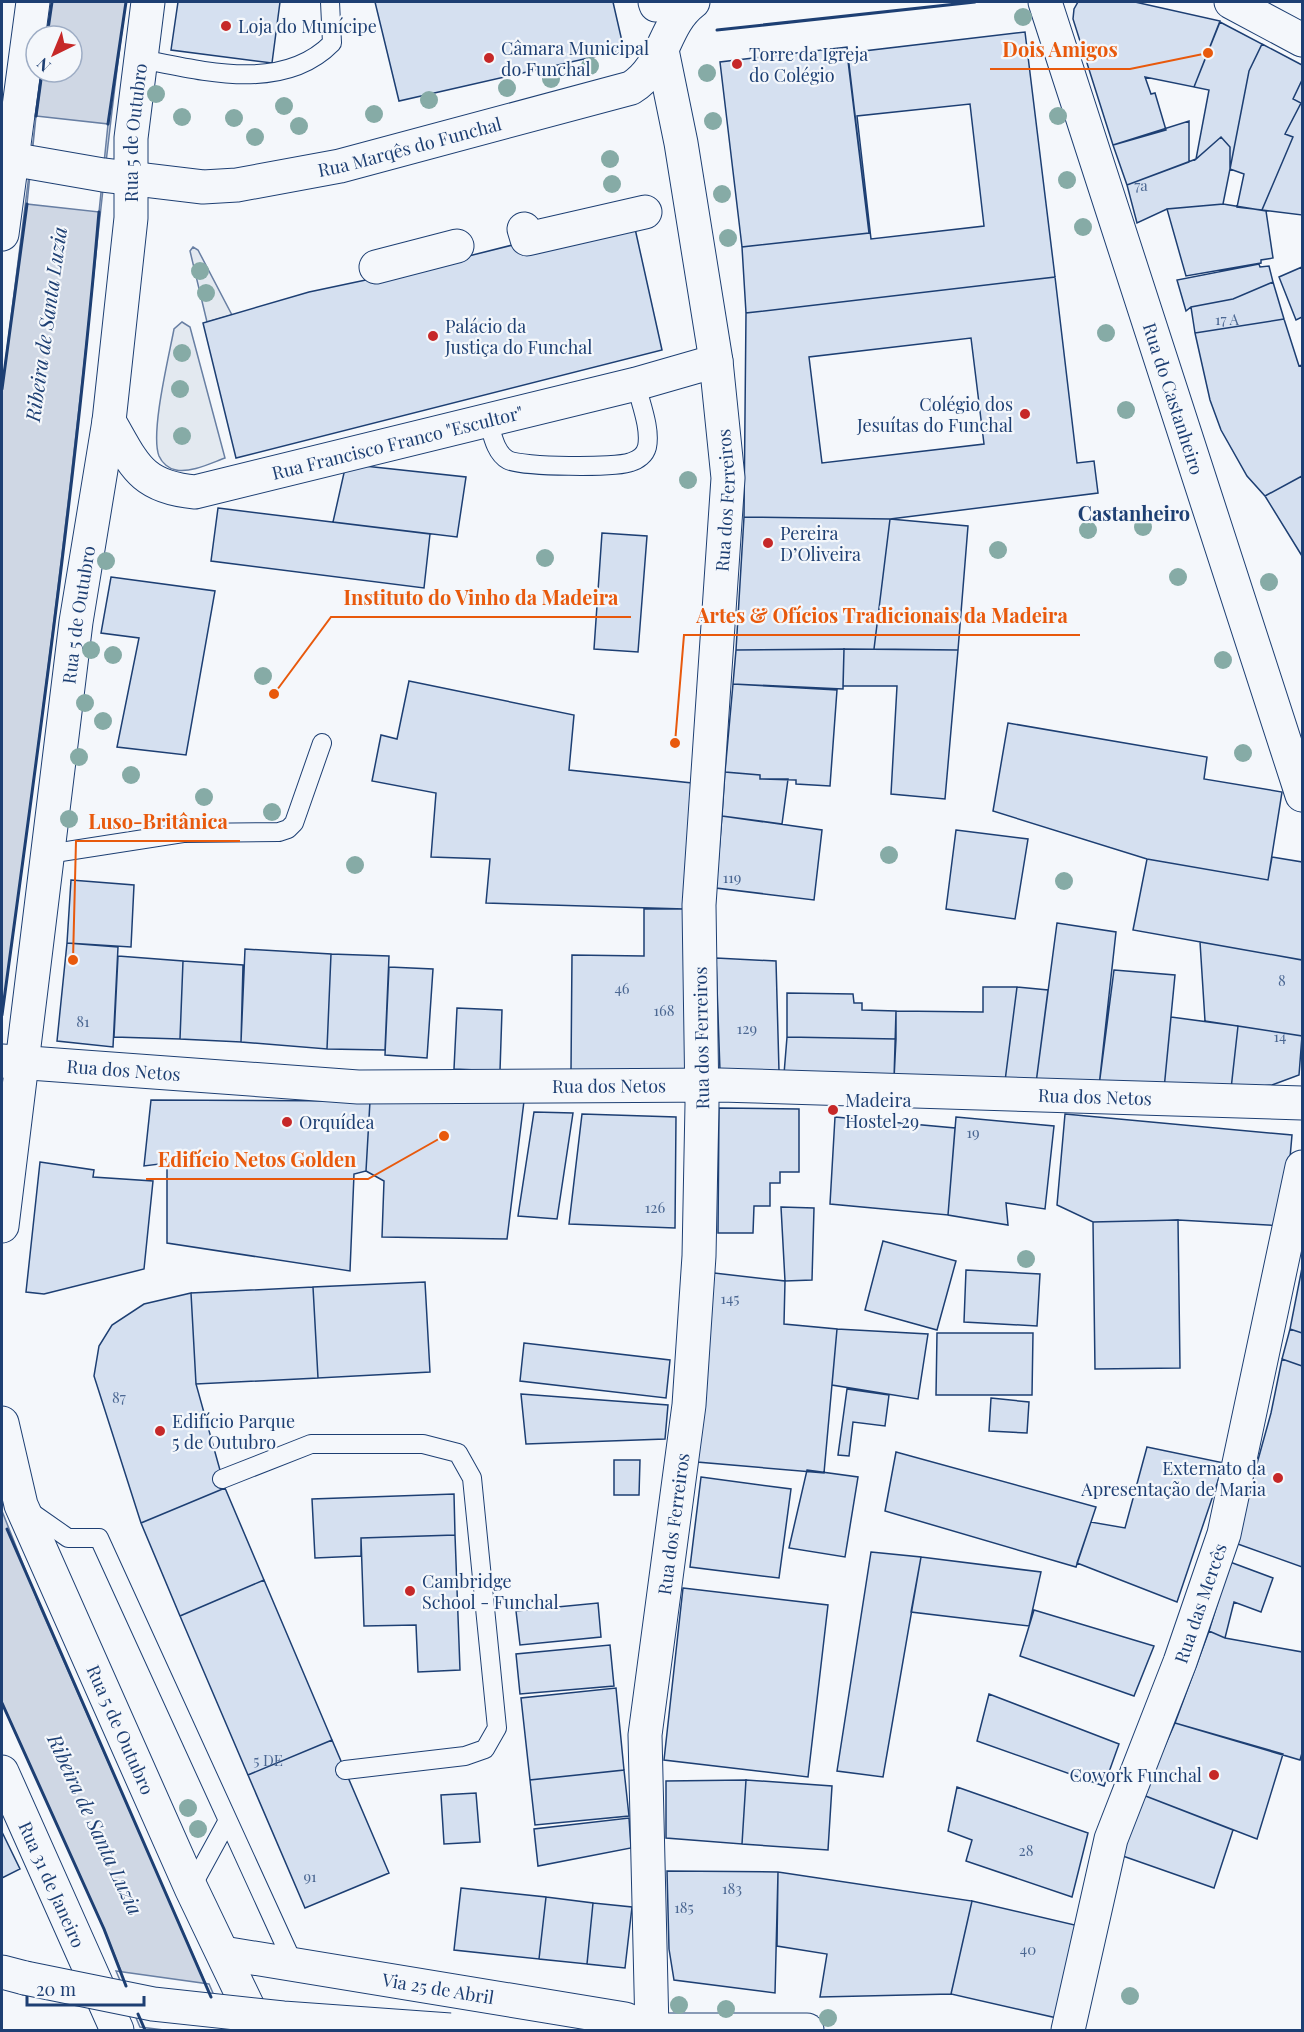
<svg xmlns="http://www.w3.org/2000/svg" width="1304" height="2032" font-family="'Playfair Display',serif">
	<rect width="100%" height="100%" fill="#f4f7fb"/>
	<path fill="#e3e9f0" stroke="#687fa3" stroke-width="1.5" d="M193,247l5,3 34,65 -25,7 -17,-71z
		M182,322l8,5 35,131c-14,5 -34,15 -49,12 -7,-1 -14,-7 -17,-14 -9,-23 10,-100 15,-127z"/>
	<path fill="#cfd7e4" stroke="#687fa3" stroke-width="1.5" d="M52,2h74c-20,140 -32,281 -49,423 -22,197 -48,394 -75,590v-626l40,-317h30v-36h-25z
		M2,1511l38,96 186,423h-81l-41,-101 -102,-226z"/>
	<path fill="#f4f7fb" stroke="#687fa3" stroke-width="1.5" d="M36,116l72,8 -9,88 -72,-8z
		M116,1971l93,13 20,46h-65l-24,-3z"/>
	<path fill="#d5e0f0" stroke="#1d3f73" stroke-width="1.5" fill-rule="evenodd" d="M178,2h102l-8,61 -101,-13z
		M375,2h238l11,48 -225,51z
		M1078,2h57l85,19 -26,66 -49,-10 6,17 4,-1 11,37 -53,15 -40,-126 1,-10z
		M1220,22l42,22 -13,27 -19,98v-22l-9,-10 -25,22 13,-69 -15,-3z
		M1025,32l30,245 -309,36 -4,-66 127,-14 -22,-180zM970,104l14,122 -113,13 -14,-123z
		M1262,44l40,21v15l-9,19 8,4 -16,31 8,3 -31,73 -25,-3 7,-33 -14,-5 19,-98z
		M847,47l22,186 -127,14 -22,-185z
		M1302,80v135l-40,-5 31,-73 -8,-3 16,-31 -8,-4z
		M1189,121v41l-62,23 -14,-40z
		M1221,137l9,10v22l-7,35 -56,5 -30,14 -10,-38 69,-26z
		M1223,204l43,7 7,47 -12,2v3l-75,13 -19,-67z
		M632,215l30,135 -426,108 -33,-135 106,-31 104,-22z
		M1259,264l1,3 9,-1 4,16 -40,17 -42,8 -5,4 -9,-31z
		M1302,267v50l-6,3 -17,-43z
		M1055,277l22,186 17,-2 4,32 -208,26 -146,-2 2,-204zM971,338l13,106 -162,19 -13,-106z
		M1273,282l11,37 -89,14 -4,-26 42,-8z
		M1284,319l15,47 3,-1v111l-37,20 -18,-20 -26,-46 -11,-30 -15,-67z
		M346,464l120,13 -9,60 -124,-15z
		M1302,476v80l-37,-60z
		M218,508l212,26 -6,54 -213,-27z
		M744,517l146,2 -16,130 -138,1z
		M890,519l78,7 -10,124 -84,-1z
		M602,533l45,3 -9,116 -44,-3z
		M111,577l104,14 -29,164 -69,-8 22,-109 -38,-5z
		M844,649l114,1 -13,149 -54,-5 6,-108h-54z
		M844,649l-1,40 -110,-5 3,-34z
		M409,681l165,34 -5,55 123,13 -7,126 -199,-6 4,-44 -59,-2 5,-64 -64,-12 9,-46 16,4z
		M733,684l104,6 -7,96 -34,-2v-4l-36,-1v-4l-35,-3z
		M1008,723l199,34 -3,22 78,13 -14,88 -121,-21 -154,-48z
		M725,772l35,3v4h28l-6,45 -60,-8z
		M722,816l100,14 -8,70 -98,-12z
		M956,830l72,9 -13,80 -69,-10z
		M1272,857l30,5v98l-169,-30 14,-71 121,21z
		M71,880l63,5 -3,62 -64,-4z
		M644,909h41v164l-114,-2 1,-116 72,1z
		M1057,923l59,9 -17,154 -63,-3z
		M1200,942l102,18v76l-97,-15z
		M67,943l51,4 -5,100 -56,-6z
		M245,949l86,5 -4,95 -86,-7z
		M331,954l58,2 -4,94 -58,-1z
		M118,956l65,5 -3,78 -66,-2z
		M716,958l60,3 3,110h-59z
		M183,961l60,4 -2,77 -61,-3z
		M389,967l44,2 -6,89 -42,-3z
		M1114,970l61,5 -11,114 -65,-3z
		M983,987h34l-12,94 -111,-2 2,-68 87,1z
		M1017,987l31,3 -12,93 -31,-2z
		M787,993l66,1 1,9h8v7l34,1v28l-109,-2z
		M457,1008l45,2 -2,61 -46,-2z
		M1171,1017l67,9 -7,63h-67z
		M1238,1026l64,10 -3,39 -27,10 -41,4z
		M787,1037l109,2 -2,40 -110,-5z
		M151,1100l219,1 -4,70 -12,3 -4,97 -183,-28v-80l-23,3z
		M370,1101h154l-17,138 -125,-2 2,-56 -18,-10z
		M719,1108l80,1v63h-19v11h-10v23h-16l-1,27h-35z
		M534,1112l39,1 -16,106 -39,-3z
		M582,1114l94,3 -1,111 -106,-4z
		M1065,1114l227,21 -8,91 -106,-6 -85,2 -36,-17z
		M835,1117l120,11 -7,87 -118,-11z
		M956,1117l98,9 -9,83 -39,-6 2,22 -60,-10z
		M40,1162l54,8 -1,7 60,4 -9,88 -100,25 -18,-2z
		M781,1207l33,1 -2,72 -27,1z
		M1178,1220l2,148 -85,1 -2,-147z
		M883,1241l73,20 -19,69 -72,-20z
		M1302,1268v65l-12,-4z
		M966,1270l74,4 -3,52 -73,-4z
		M714,1273l71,8 -1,43 53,5 -13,144 -127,-11z
		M425,1282l5,90 -112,6 -5,-91z
		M313,1287l5,91 -122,6 -5,-91z
		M191,1293l5,91 29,104 -84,35 -47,-147 5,-30 13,-21 32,-21z
		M837,1329l91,5 -10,65 -86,-14z
		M1290,1329l12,4v33l-20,-7z
		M937,1333h96l-1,62h-96z
		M524,1343l146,17 -4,38 -146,-17z
		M1282,1359l20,7v201l-67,-24 36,-130z
		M847,1389l42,6 -4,31 -32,-4 -4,34 -11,-1z
		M521,1394l147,11 -3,34 -139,5z
		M991,1398l38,4 -2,31 -38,-2z
		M1147,1447l77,16 -47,139 -100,-39 14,-41 34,6z
		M896,1452l200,55 -20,60 -191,-56z
		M614,1460h26l-1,35h-25z
		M807,1470l51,7 -13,80 -56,-9z
		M701,1477l90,12 -12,89 -89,-11z
		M225,1488l39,92 -84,36 -39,-93z
		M454,1494l1,41 -94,3v18l-46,2 -3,-59z
		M455,1535l5,135 -42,2 -2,-47 -52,1 -3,-88z
		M871,1552l50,5 -38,220 -46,-6z
		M921,1557l120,15 -12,54 -118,-14z
		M1230,1562l43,16 -12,34 -27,-10 -9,36 -16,-7z
		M264,1580l68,160 -84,35 -68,-159z
		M683,1588l145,17 -20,172 -144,-17z
		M598,1603l3,34 -81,8 -4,-34z
		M1034,1610l120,36 -20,50 -114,-40z
		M1209,1631l16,7 77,14v101l-2,7 -125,-37z
		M610,1645l4,41 -94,8 -4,-40z
		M616,1688l8,82 -94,10 -9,-82z
		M989,1694l130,50 -15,42 -127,-45z
		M1175,1723l108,31 -26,85 -114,-44z
		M332,1740l57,133 -84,35 -57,-133z
		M624,1770l5,46 -94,9 -5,-45z
		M746,1780l-4,64 -76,-6v-57z
		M746,1780l86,6 -4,64 -86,-6z
		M957,1787l131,46 -16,64 -106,-36 6,-21 -24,-9z
		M476,1793l4,49 -36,2 -3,-49z
		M1143,1795l90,35 -19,58 -94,-33z
		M629,1818l2,30 -93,18 -4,-37z
		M2,1832l18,37 -18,9z
		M667,1871l111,1 -3,121 -101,-13 -5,-31z
		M778,1872l194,29 -21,93 -131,3 7,-43 -50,-8z
		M461,1888l85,9 -7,62 -85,-9z
		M546,1897l47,6 -6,61 -48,-5z
		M972,1901l107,25 -22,92 -106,-24z
		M593,1903l39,4 -7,61 -38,-4z"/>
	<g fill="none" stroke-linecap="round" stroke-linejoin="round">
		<g stroke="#1d3f73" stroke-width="20">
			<path id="lane" d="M141,59c62,12 142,34 191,-16l-2,-41
				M488,420c4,13 7,33 20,40 13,7 109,8 123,2 7,-2 14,-7 16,-15 4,-19 -7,-45 -11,-63
				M48,854l135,-21 96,-1 9,-3 6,-6 28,-80
				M222,1479l89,-35h112l35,9 14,25 25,250 -12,21 -20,7 -120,14
				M28,1510l40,28h31l195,427
				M191,1888l36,-66"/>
		</g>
		<g stroke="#1d3f73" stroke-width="35">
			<g id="street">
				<path d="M655,2l1,3"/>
				<path id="s1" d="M1045,2l257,793"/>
				<path d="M524,229l3,10 118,-27"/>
				<path d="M376,267l81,-21"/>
				<path id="s2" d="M109,421c25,43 31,66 86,71l441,-108 80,-23"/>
				<path id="s3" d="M2,1061l356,26 362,-2 582,18"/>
				<path id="s4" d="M652,2030l-7,-295 44,-330 10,-149 3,-152 -3,-199 29,-427 -12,-117 -35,-218 -19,-93"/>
				<path id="s5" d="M1068,2030l43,-191 69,-177 44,-128 78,-367"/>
			</g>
		</g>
		<g stroke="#1d3f73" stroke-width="35">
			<g id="secondary">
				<path d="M1231,2l71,38"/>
				<path id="s6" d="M11,159l92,16 100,12 34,-2 103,-19 291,-78c35,-22 31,-62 62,-86"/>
				<path d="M2,234l31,-232"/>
				<path id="s7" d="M2,1226l74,-604 33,-201 22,-203v-80l17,-136"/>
				<path id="s8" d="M2,1423l19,82 170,383 68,142"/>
				<path id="s9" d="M2,1772l115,258"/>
				<path id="s10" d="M223,1953l402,66 27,11"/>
				<path d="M2,1972l23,6"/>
				<path d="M630,2030h177"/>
			</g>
		</g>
		<use href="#lane" stroke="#f4f7fb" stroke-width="18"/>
		<use href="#street" stroke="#f4f7fb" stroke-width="33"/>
		<use href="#secondary" stroke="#f4f7fb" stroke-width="33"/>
		<g stroke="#1d3f73" stroke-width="35" stroke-linecap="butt">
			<path id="secondary-bridge" d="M25,1978l128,26 130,14 167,12"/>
		</g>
		<use href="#secondary-bridge" stroke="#f4f7fb" stroke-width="33"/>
		<path stroke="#1d3f73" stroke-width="3" d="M717,30l258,-28
			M47,36l5,-34
			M36,116l6,-44
			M108,124l18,-122
			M2,389l25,-185
			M2,1015c36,-267 74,-534 97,-803
			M7,1529l204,468
			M2,1703l102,226 22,57
			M138,2014l7,16"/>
	</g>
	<g fill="#86aba6">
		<circle cx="1023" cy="17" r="9"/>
		<circle cx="590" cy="66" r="9"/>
		<circle cx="707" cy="73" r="9"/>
		<circle cx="551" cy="79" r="9"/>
		<circle cx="507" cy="88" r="9"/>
		<circle cx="156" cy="94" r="9"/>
		<circle cx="429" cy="100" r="9"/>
		<circle cx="284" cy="106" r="9"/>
		<circle cx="374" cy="114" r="9"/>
		<circle cx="1058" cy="116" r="9"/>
		<circle cx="182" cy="117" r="9"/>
		<circle cx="234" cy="118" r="9"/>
		<circle cx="713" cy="121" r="9"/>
		<circle cx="299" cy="126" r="9"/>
		<circle cx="255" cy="137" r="9"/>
		<circle cx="610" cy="159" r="9"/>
		<circle cx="1067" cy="180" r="9"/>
		<circle cx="612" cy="184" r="9"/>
		<circle cx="722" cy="194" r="9"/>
		<circle cx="1083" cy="227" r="9"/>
		<circle cx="728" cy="238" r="9"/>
		<circle cx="200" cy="271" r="9"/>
		<circle cx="206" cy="293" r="9"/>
		<circle cx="1106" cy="333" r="9"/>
		<circle cx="182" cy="353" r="9"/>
		<circle cx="180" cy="389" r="9"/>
		<circle cx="1126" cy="410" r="9"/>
		<circle cx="182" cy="436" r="9"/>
		<circle cx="688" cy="480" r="9"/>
		<circle cx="1143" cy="527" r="9"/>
		<circle cx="1088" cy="530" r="9"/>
		<circle cx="998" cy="550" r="9"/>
		<circle cx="545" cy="558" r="9"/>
		<circle cx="106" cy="561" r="9"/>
		<circle cx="1178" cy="577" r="9"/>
		<circle cx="1269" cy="582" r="9"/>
		<circle cx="91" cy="650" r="9"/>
		<circle cx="113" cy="655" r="9"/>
		<circle cx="1223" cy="660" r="9"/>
		<circle cx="263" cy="676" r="9"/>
		<circle cx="85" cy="703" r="9"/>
		<circle cx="103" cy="721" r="9"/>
		<circle cx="1243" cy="753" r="9"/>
		<circle cx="79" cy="757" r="9"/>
		<circle cx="131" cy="775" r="9"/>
		<circle cx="204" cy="797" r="9"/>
		<circle cx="272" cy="812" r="9"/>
		<circle cx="69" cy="819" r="9"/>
		<circle cx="889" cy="855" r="9"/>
		<circle cx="355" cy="865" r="9"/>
		<circle cx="1064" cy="881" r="9"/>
		<circle cx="1026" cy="1259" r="9"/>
		<circle cx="188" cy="1808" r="9"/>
		<circle cx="198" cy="1829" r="9"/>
		<circle cx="1130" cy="1996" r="9"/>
		<circle cx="679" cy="2005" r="9"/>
		<circle cx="726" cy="2009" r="9"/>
		<circle cx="828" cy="2018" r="9"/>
	</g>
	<g fill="#c62828" stroke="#f4f7fb" stroke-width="2">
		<circle cx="226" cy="26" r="6"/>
		<circle cx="489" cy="58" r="6"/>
		<circle cx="737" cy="64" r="6"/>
		<circle cx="433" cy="336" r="6"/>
		<circle cx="1025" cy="414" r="6"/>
		<circle cx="768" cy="543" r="6"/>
		<circle cx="833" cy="1110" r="6"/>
		<circle cx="287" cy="1122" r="6"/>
		<circle cx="160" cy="1431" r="6"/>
		<circle cx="1278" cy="1478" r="6"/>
		<circle cx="410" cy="1591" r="6"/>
		<circle cx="1214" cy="1775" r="6"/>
	</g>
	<g text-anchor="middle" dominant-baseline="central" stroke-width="4.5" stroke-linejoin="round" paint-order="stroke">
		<g font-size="15" fill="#4b6792">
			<text x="1141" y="185">7a</text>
			<text x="1227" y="319">17 A</text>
			<text x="732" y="877">119</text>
			<text x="1282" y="980">8</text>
			<text x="622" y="988">46</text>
			<text x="664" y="1010">168</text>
			<text x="83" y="1021">81</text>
			<text x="747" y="1028">129</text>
			<text x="1280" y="1036">14</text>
			<text x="973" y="1132">19</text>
			<text x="655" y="1207">126</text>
			<text x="730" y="1298">145</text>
			<text x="119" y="1397">87</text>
			<text x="268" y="1760">5 DE</text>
			<text x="1026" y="1850">28</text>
			<text x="310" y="1876">91</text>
			<text x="732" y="1888">183</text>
			<text x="684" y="1907">185</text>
			<text x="1028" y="1949">40</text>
		</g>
		<g font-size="18" fill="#1d3f73" stroke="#f4f7fb" text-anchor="start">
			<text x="238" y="26">Loja do Munícipe</text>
			<text x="501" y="48">Câmara Municipal<tspan x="501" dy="21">do Funchal</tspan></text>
			<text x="749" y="54">Torre da Igreja<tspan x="749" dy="21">do Colégio</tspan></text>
			<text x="445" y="326">Palácio da<tspan x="445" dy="21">Justiça do Funchal</tspan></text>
			<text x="1013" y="404" text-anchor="end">Colégio dos<tspan x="1013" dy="21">Jesuítas do Funchal</tspan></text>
			<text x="780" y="533">Pereira<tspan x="780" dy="21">D’Oliveira</tspan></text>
			<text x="845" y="1100">Madeira<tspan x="845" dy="21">Hostel 29</tspan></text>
			<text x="299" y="1122">Orquídea</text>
			<text x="172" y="1421">Edifício Parque<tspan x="172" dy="21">5 de Outubro</tspan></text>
			<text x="1266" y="1468" text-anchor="end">Externato da<tspan x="1266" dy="21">Apresentação de Maria</tspan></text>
			<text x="422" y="1581">Cambridge<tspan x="422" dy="21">School - Funchal</tspan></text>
			<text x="1202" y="1775" text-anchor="end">Cowork Funchal</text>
		</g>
		<g font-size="18" fill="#1d3f73" stroke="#f4f7fb">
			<text stroke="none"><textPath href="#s7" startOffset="1102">Rua 5 de Outubro</textPath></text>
			<text stroke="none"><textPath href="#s6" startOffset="405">Rua Marqês do Funchal</textPath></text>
			<text stroke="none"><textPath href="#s1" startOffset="417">Rua do Castanheiro</textPath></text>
			<text stroke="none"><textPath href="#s2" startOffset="327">Rua Francisco Franco "Escultor"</textPath></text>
			<text stroke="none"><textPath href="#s4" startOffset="1534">Rua dos Ferreiros</textPath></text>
			<text stroke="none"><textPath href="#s7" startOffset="616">Rua 5 de Outubro</textPath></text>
			<text transform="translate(701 1038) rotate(-91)">Rua dos Ferreiros</text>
			<text stroke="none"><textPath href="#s3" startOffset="122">Rua dos Netos</textPath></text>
			<text stroke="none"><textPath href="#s3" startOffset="608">Rua dos Netos</textPath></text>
			<text stroke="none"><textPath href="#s3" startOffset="1094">Rua dos Netos</textPath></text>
			<text stroke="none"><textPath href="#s4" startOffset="508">Rua dos Ferreiros</textPath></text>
			<text stroke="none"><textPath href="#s5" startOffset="448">Rua das Mercês</textPath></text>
			<text stroke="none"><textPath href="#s8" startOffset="330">Rua 5 de Outubro</textPath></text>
			<text stroke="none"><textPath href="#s9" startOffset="123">Rua 31 de Janeiro</textPath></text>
			<text stroke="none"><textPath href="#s10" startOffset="218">Via 25 de Abril</textPath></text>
		</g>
		<g font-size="20" font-style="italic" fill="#1d3f73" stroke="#f4f7fb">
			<text transform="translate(45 324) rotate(-82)">Ribeira de Santa Luzia</text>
			<text transform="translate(96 1824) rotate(65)">Ribeira de Santa Luzia</text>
		</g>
		<g font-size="20" font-weight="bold" fill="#1d3f73" stroke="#f4f7fb">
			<text x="1134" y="512">Castanheiro</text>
		</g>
	</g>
	<path fill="none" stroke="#e8590c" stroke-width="2" d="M1208 53L1130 69H990M274 694L331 617H631M675 743L684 635H1080M73 960L76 841H240M444 1136L368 1179H146"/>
	<g fill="#e8590c" stroke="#f4f7fb" stroke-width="2">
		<circle cx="1208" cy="53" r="6"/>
		<circle cx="274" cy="694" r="6"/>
		<circle cx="675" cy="743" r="6"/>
		<circle cx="73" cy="960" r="6"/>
		<circle cx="444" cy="1136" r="6"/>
	</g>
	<g font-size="20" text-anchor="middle" font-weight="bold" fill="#e8590c" stroke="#f4f7fb" stroke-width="4.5" stroke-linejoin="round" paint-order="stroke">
		<text x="1060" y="57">Dois Amigos</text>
		<text x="481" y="605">Instituto do Vinho da Madeira</text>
		<text x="882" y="623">Artes &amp; Ofícios Tradicionais da Madeira</text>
		<text x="158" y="829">Luso-Britânica</text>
		<text x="257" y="1167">Edifício Netos Golden</text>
	</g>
	<rect width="1304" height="2032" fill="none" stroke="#1d3f73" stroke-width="6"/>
	<g transform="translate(54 54) rotate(223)"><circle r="28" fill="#f4f7fb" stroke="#9eadc5" stroke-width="1.5"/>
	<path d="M0-4.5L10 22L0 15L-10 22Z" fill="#c62828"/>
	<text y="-9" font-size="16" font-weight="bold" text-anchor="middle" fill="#1d3f73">N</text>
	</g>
	<path d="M27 1996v9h117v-9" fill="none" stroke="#1d3f73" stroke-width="3"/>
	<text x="36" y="1996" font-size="18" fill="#1d3f73" stroke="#f4f7fb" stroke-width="4.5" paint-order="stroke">20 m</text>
</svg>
